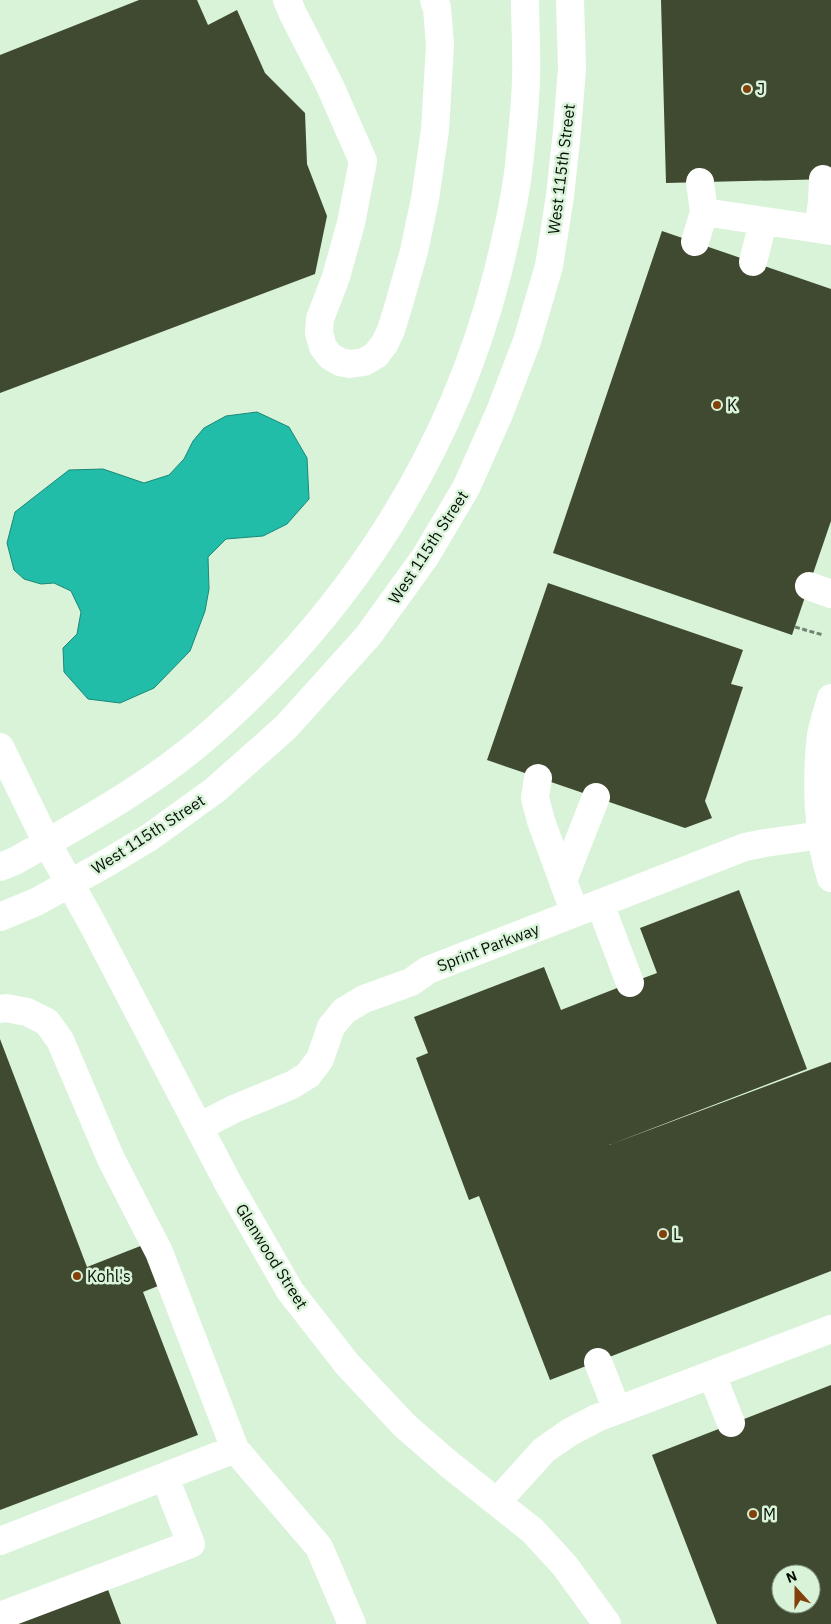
<svg xmlns="http://www.w3.org/2000/svg" width="831" height="1624" font-family="'IBM Plex Sans',sans-serif">
	<rect width="100%" height="100%" fill="#d8f3d8"/>
	<path fill="#22bda9" stroke="#1a8878" d="M257,412l32,15 18,31 2,41 -22,25 -24,12 -37,3 -18,18 1,32 -4,22 -15,40 -36,37 -34,15 -32,-4 -24,-27 -1,-24 14,-14 4,-22 -10,-21 -17,-8 -13,1 -17,-5 -10,-9 -7,-27 8,-31 54,-42 34,-1 41,14 25,-8 15,-16 9,-18 11,-13 22,-12z"/>
	<path fill="#3f4a30" fill-rule="evenodd" d="M139,0h58l11,25 29,-15 28,63 40,40 2,51 20,52 -12,58 -315,119v-338z
		M661,0h170v179l-165,4z
		M662,231l169,58v232l-39,114 -239,-82z
		M548,583l195,67 -12,34 12,3 -38,114 7,17 -27,10 -198,-68z
		M739,890l68,179 -198,76 222,-83v209l-281,109 -71,-184 -10,4 -53,-142 12,-5 -14,-36 130,-50 17,43 69,-27 27,-10 -17,-45z
		M0,1039l87,228 56,-22 15,41 -15,6 55,143 -198,75z
		M831,1385v239h-114l-65,-169zM781,1574h30v30h-30z
		M107,1587l14,37h-111z"/>
	<g fill="none" stroke-linecap="round" stroke-linejoin="round">
		<path stroke="#718371" stroke-width="3" stroke-dasharray="5 2.5" stroke-linecap="butt" d="M795,627l28,8"/>
		<path stroke="#fff" stroke-width="28" d="M287,0l6,14 37,72 33,75 -12,62 -15,54 -16,42 -1,14 4,14 7,9 10,6 10,2 14,-2 12,-7 9,-12 6,-13 8,-26 15,-53 11,-52 10,-69 5,-85 -3,-37 -3,-8
			M704,212l127,19
			M818,229l4,-27 1,-23
			M695,242l9,-30 -4,-30
			M753,262l10,-40
			M809,586l22,8
			M831,698c-3,12 -8,25 -10,37 -5,44 -4,101 10,143
			M0,747l47,96 44,78 137,262 62,108 57,73 57,61 46,40 83,66 32,35 42,58
			M538,778l-3,20 6,23 22,60
			M0,867l15,-6c67,-38 137,-76 196,-128 139,-122 240,-278 286,-458 9,-36 18,-73 22,-110 3,-28 6,-57 7,-85 1,-27 -1,-53 -1,-80
			M600,904l30,79
			M575,913l-12,-32 33,-84
			M0,917l36,-15 69,-38 45,-27 65,-47 71,-63 82,-91 57,-79 41,-69 33,-74 28,-73 22,-75 11,-70 7,-65 5,-62 -2,-69
			M0,1009l6,-1 21,4 20,10 13,18 51,119 48,93 76,197 84,98 33,77
			M199,1127l35,-18 58,-24 16,-10 12,-16 11,-32 13,-16 20,-12 47,-17 17,-12 317,-123 20,-4 57,-8
			M598,1362l19,48
			M712,1375l19,48
			M497,1502l47,-52 26,-18 27,-14 234,-89
			M0,1541l235,-92
			M0,1616l191,-72 -26,-67"/>
	</g>
	<g fill="#82410a" stroke="#d8f3d8" stroke-width="2">
		<circle cx="747" cy="89" r="5"/>
		<circle cx="717" cy="405" r="5"/>
		<circle cx="663" cy="1234" r="5"/>
		<circle cx="77" cy="1276" r="5"/>
		<circle cx="753" cy="1514" r="5"/>
	</g>
	<g text-anchor="middle" dominant-baseline="central" stroke-width="5" stroke-linejoin="round" paint-order="stroke">
		<g font-size="16" fill="#060e06" stroke="#d8f3d8" text-anchor="start">
			<text x="757" y="89">J</text>
			<text x="727" y="405">K</text>
			<text x="673" y="1234">L</text>
			<text x="87" y="1276">Kohl's</text>
			<text x="763" y="1514">M</text>
		</g>
		<g font-size="16" fill="#060e06" stroke="#d8f3d8">
			<text transform="translate(561 169) rotate(-83)">West 115th Street</text>
			<text transform="translate(428 547) rotate(-57)">West 115th Street</text>
			<text transform="translate(148 834) rotate(-33)">West 115th Street</text>
			<text transform="translate(488 947) rotate(-21)">Sprint Parkway</text>
			<text transform="translate(272 1256) rotate(58)">Glenwood Street</text>
		</g>
	</g>
	<g transform="translate(796 1589) rotate(339)"><circle r="24" fill="#d8f3d8" stroke="#849784"/>
	<path d="M0-4L9 19L0 12L-9 19Z" fill="#82410a"/>
	<text y="-8" font-size="14" font-weight="bold" text-anchor="middle" fill="#060e06">N</text>
	</g>
</svg>
